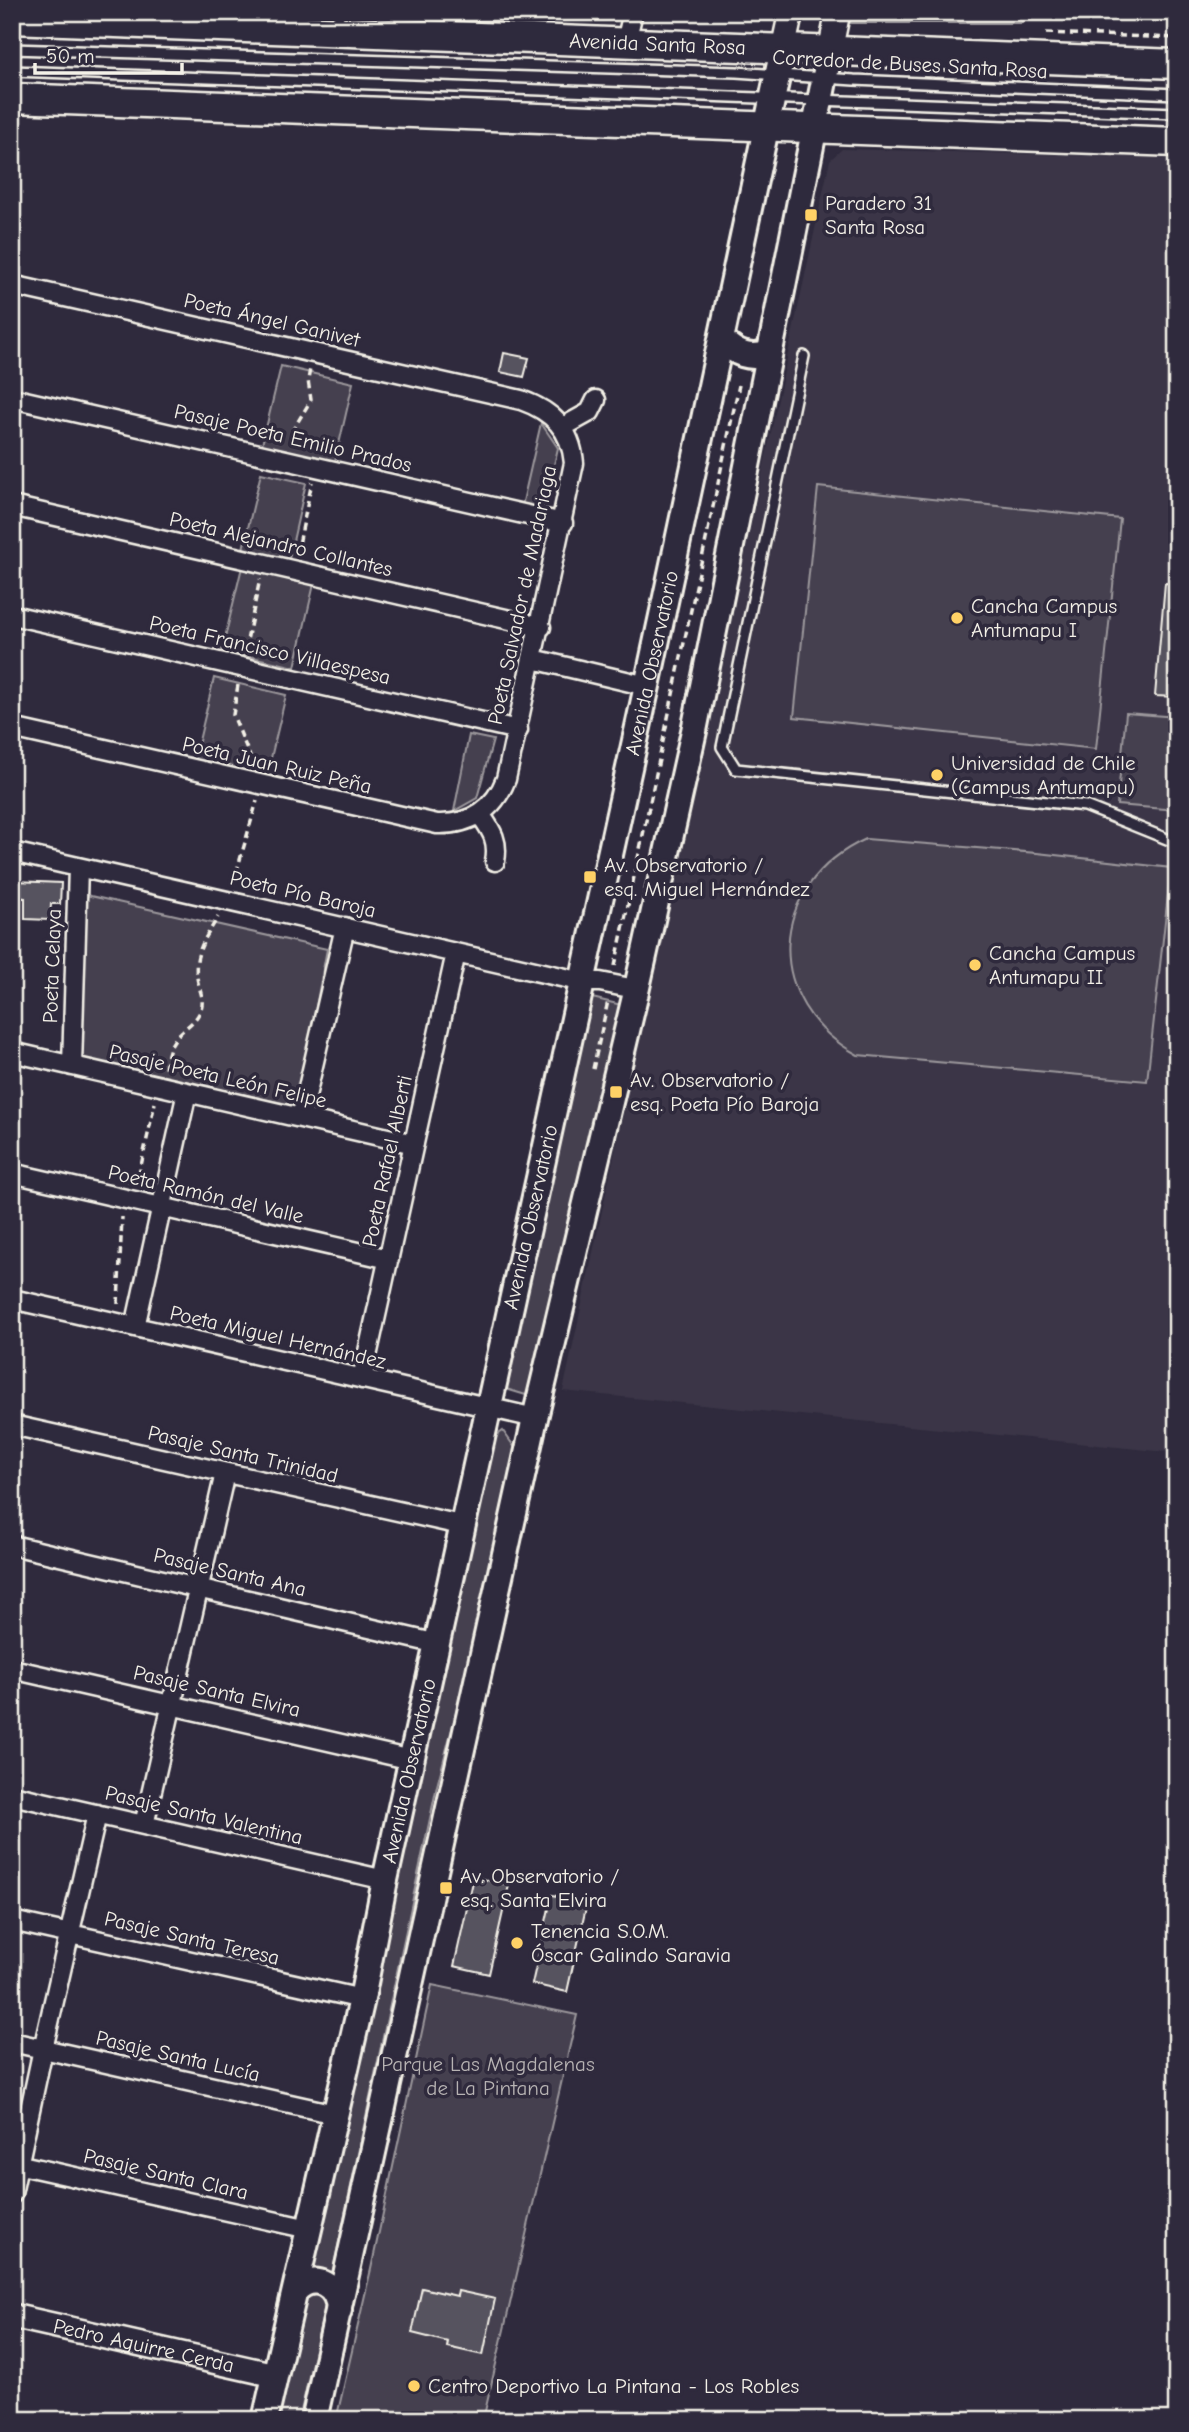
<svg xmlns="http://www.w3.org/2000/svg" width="1189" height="2432" font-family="'Comic Neue',sans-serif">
	<rect width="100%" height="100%" fill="#2f2a3d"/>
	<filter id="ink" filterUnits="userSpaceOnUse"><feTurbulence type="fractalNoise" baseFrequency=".0143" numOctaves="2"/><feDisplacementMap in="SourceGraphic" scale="14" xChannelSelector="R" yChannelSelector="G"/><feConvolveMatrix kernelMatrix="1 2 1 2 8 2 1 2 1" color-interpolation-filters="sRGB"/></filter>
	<g filter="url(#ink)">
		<path fill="#3b3647" d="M842,149l335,9v1295l-614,-62 267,-1231z"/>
		<path fill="#454050" stroke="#9c989c" stroke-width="2" d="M852,12h169l1,11h-172z
			M281,366l72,17 -19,83 -73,-17z
			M541,423l17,25 -15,63 -21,-5z
			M261,473l45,10 -17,76 -46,-10z
			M818,487l302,32 -24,230 -302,-32z
			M242,567l72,17 -19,83 -73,-17z
			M214,678l72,17 -20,84 -72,-17z
			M1126,713l51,4v93l-60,-5z
			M469,735l24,5 -16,58 -23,13z
			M866,839l171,14 134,15 -24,213 -289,-26c-97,-52 -91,-171 8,-216z
			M86,895l241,54 -30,157 -218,-47z
			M588,997l42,10 -91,392 -33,-10z
			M503,1431l15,21 -56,238 -25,96 -106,493 -23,-5 188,-838z
			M432,1985l145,30 -94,405h-147l35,-151z
			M305,2291l22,6 -28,123h-22z"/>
		<path fill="#56525f" stroke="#f4f1e8" stroke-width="2" d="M504,353l25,5 -5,19 -24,-5z
			M1165,583l12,1v113l-22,-1z
			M15,881l46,2 -1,21h-9l-1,16 -25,-1v-21l-11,-1z
			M474,1877l35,8 -20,89 -35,-8z
			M552,1895l35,8 -20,89 -35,-8z
			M422,2288l35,8 1,-5 37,8 -12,56 -36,-8 1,-5 -36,-9z"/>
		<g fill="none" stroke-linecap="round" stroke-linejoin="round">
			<g stroke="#f4f1e8" stroke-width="14">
				<path id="service" d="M338,29l1,-17
					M12,49l724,23 118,8 323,14
					M12,71c388,13 776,31 1165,42
					M804,356l-82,391 14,22 349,37 92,37"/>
			</g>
			<g stroke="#f4f1e8" stroke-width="23">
				<path id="minor" d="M626,42l7,-30
					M12,285l509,115c31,11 50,29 53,63l-68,316c-12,31 -36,46 -69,45l-425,-96
					M12,398l551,125
					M563,427l27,-15 6,-12
					M12,506l529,121
					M12,615l506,115
					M533,659l114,27
					M480,814c11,16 19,26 15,47
					M12,852l571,130h17l35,7
					M12,1052l402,92
					M72,1066l6,-199
					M301,1118l44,-191
					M12,1173l377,86
					M12,1299l523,119
					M135,1327l52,-235
					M362,1379l94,-426
					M12,1425l453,101
					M12,1545l426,99
					M12,1669l400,91
					M12,1795l373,85
					M144,1825l81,-352
					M12,1921l350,78
					M12,2042l323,72
					M12,2163l297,66
					M12,2194l31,-145 54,-235"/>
			</g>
			<g stroke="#f4f1e8" stroke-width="28">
				<g id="tertiary">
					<path d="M783,49l8,-37"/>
					<path d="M830,51l8,-39"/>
					<path id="s1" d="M12,2316l263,59"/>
				</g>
			</g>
			<g stroke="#f4f1e8" stroke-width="30">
				<g id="secondary">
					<path d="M722,340c14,14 27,20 47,13"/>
					<path d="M296,2290c19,-18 42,-5 43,20"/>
					<path id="s2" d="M265,2420l97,-421 23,-119 262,-1194 136,-637"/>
					<path d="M314,2420l221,-1002 99,-417 60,-270 136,-680"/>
				</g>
			</g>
			<g stroke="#f4f1e8" stroke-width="33">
				<g id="primary">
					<path id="s3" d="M12,19l1165,45"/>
					<path d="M12,98l1165,44"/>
				</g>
			</g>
			<path stroke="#f4f1e8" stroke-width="3.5" stroke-dasharray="7 5" stroke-linecap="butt" d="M1046,33l131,5
				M294,443l-3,-10 20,-33 -3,-20 2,-11
				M297,554l15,-72
				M245,650l15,-71
				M238,685l-5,30 20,49
				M233,884l24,-83
				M615,966l124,-581
				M165,1068c2,-8 3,-19 8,-26 7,-13 23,-18 28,-33 4,-12 -3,-21 -4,-32 -4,-24 10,-41 21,-60
				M593,1069l15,-68
				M128,1183l12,-13 15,-67
				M118,1304l4,-87"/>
			<use href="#service" stroke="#2f2a3d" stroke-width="9"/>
			<use href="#minor" stroke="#2f2a3d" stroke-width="18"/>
			<use href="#tertiary" stroke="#2f2a3d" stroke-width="23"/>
			<use href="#secondary" stroke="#2f2a3d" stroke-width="24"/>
			<use href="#primary" stroke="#2f2a3d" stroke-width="28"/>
		</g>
	</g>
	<g fill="#ffd166" stroke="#2f2a3d" stroke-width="2.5">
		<rect x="804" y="208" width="14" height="14" rx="3.5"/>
		<circle cx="957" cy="618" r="7"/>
		<circle cx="937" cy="775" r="7"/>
		<rect x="583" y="870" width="14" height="14" rx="3.5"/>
		<circle cx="975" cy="965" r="7"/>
		<rect x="609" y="1085" width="14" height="14" rx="3.5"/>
		<rect x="439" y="1881" width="14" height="14" rx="3.5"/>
		<circle cx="517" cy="1943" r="7"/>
		<circle cx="414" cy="2386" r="7"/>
	</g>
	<g text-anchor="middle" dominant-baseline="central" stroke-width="7" stroke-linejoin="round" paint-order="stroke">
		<g font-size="21" fill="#f4f1e8" stroke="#2f2a3d">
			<text stroke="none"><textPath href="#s3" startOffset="646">Avenida Santa Rosa</textPath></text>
			<text transform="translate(910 64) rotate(3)">Corredor de Buses Santa Rosa</text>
			<text transform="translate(272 320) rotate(13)">Poeta Ángel Ganivet</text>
			<text transform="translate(293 438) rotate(13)">Pasaje Poeta Emilio Prados</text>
			<text transform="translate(281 544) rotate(13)">Poeta Alejandro Collantes</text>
			<text transform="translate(522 595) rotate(-78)">Poeta Salvador de Madariaga</text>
			<text transform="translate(270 650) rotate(13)">Poeta Francisco Villaespesa</text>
			<text stroke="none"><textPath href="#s2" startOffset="1799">Avenida Observatorio</textPath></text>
			<text transform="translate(277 765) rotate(13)">Poeta Juan Ruiz Peña</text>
			<text transform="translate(303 894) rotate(13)">Poeta Pío Baroja</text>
			<text transform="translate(52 966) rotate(-88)">Poeta Celaya</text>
			<text transform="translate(218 1076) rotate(13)">Pasaje Poeta León Felipe</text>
			<text transform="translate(387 1161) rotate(-78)">Poeta Rafael Alberti</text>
			<text transform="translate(206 1194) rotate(13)">Poeta Ramón del Valle</text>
			<text stroke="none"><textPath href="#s2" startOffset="1232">Avenida Observatorio</textPath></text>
			<text transform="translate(278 1337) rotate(13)">Poeta Miguel Hernández</text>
			<text transform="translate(243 1454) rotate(13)">Pasaje Santa Trinidad</text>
			<text transform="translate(230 1572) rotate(13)">Pasaje Santa Ana</text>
			<text transform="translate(217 1691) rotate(13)">Pasaje Santa Elvira</text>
			<text stroke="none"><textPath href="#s2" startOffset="665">Avenida Observatorio</textPath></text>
			<text transform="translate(204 1815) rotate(13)">Pasaje Santa Valentina</text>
			<text transform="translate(192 1938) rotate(13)">Pasaje Santa Teresa</text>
			<text transform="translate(178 2056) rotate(13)">Pasaje Santa Lucía</text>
			<text transform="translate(166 2174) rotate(13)">Pasaje Santa Clara</text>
			<text stroke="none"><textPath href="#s1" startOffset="135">Pedro Aguirre Cerda</textPath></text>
		</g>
		<g font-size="21" fill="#f4f1e8" stroke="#2f2a3d" text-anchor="start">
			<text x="825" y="203">Paradero 31<tspan x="825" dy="24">Santa Rosa</tspan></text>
			<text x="971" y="606">Cancha Campus<tspan x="971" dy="24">Antumapu I</tspan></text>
			<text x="951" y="763">Universidad de Chile<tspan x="951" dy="24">(Campus Antumapu)</tspan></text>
			<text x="604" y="865">Av. Observatorio /<tspan x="604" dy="24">esq. Miguel Hernández</tspan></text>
			<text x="989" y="953">Cancha Campus<tspan x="989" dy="24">Antumapu II</tspan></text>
			<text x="630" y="1080">Av. Observatorio /<tspan x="630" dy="24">esq. Poeta Pío Baroja</tspan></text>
			<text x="460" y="1876">Av. Observatorio /<tspan x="460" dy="24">esq. Santa Elvira</tspan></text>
			<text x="531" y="1931">Tenencia S.O.M.<tspan x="531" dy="24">Óscar Galindo Saravia</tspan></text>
			<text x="428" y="2386">Centro Deportivo La Pintana - Los Robles</text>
		</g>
		<g font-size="21" fill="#b7b3b3" stroke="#2f2a3d">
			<text x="488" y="2064">Parque Las Magdalenas<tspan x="488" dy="24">de La Pintana</tspan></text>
		</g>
	</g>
	<rect width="1189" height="2432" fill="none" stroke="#2f2a3d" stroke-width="42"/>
	<rect x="21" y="21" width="1147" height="2390" fill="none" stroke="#f4f1e8" stroke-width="2.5" filter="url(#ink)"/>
	<path d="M35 63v10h147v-10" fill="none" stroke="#f4f1e8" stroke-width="3.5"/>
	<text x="46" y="63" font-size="21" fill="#f4f1e8" stroke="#2f2a3d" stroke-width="5" paint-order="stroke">50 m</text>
</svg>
